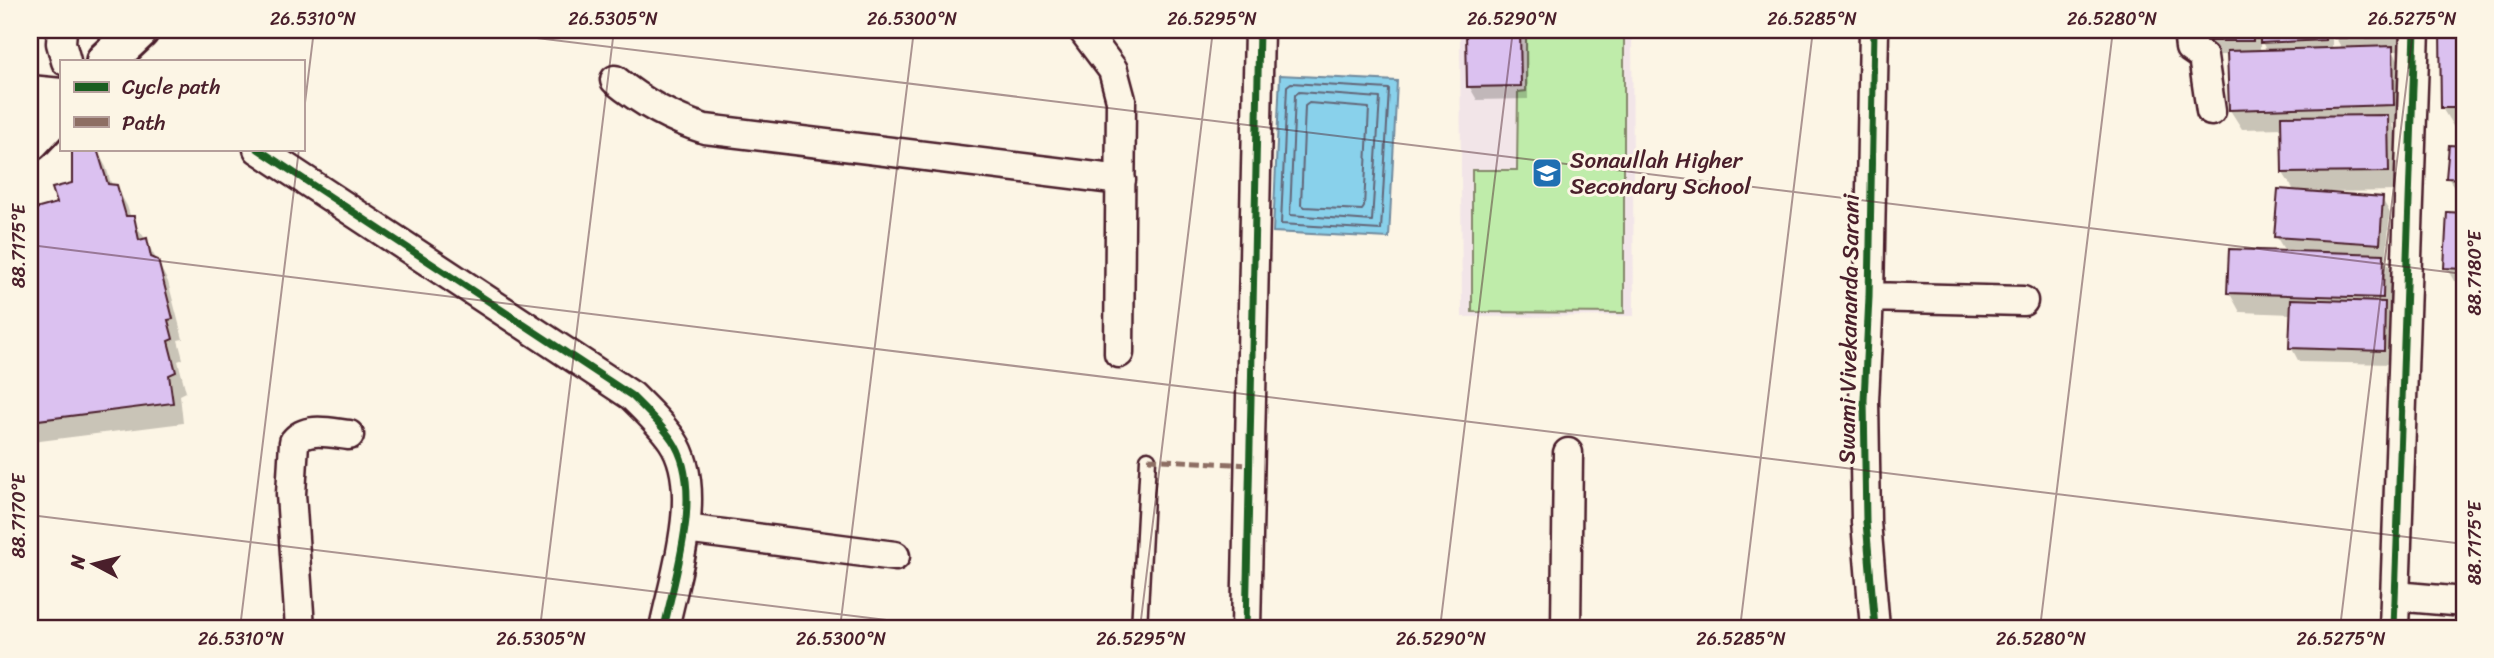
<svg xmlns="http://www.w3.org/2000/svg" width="2494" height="658" font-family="Sriracha,sans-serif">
	<rect width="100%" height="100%" fill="#fcf5e5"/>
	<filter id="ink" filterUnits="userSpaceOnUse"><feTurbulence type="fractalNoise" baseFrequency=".0143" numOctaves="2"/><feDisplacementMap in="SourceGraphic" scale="14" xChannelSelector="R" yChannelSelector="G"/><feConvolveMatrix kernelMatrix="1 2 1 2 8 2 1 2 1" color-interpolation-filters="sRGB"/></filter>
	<g filter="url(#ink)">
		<path fill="#f2e5e8" d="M1460,30h172l2,286 -172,1z"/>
		<path fill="#bfecaa" stroke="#84866a" stroke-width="2" d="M1526,30h98v283l-152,-1v-142h45l1,-78 8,-1z"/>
		<path fill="#89d1eb" stroke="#708a9e" stroke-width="2" d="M1280,75l117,6 -8,157 -116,-6z"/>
		<path fill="#0003" fill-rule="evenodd" d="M1468,30h59l1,69 -51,1 -8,-14z
			M2200,30h132v20l10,-1 -6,-11v-8h63l1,21h-7l10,17 2,56h-13l7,13v54l-71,1v3l54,4 8,14 -3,45 -3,-1 11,19 -4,88 -92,-2 -8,-15 1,-33 -52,-2 -11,-20 57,-39 -10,-17 19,-44 -12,-19v-45l-41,1 -12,-19 -1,-55h-21zM2260,38l7,14h-7z
			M2442,30h22v106h-5l-17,-28z
			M2450,147l14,1v44h-8l-8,-15z
			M74,149h22l10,18 6,19h4l11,20 4,12 15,22 22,42 15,57 -5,1 5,19 -5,2 8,31 -6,3 3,28 -151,19 -2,-4v-217l29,-17 15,-20z
			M2449,214l15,1v67l-10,-1 -8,-14z"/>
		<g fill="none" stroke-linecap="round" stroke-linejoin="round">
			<path stroke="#636678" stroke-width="2" d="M1291,83l98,6 -8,141 -100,-6 6,-138z
				M1299,92l81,6 -8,123 -82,-6 5,-120z
				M1309,103l60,5 -5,99 -2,3 -58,-3 -3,-2 4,-99z"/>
		</g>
		<path fill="#dbc1f0" stroke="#4a1f2b" stroke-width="2" d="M1466,30h54l1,56 -54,1z
			M2198,30h55v11h-55z
			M2260,30h65v10l-65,3z
			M2334,30h58v7l-58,1z
			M2440,30h24v78h-23z
			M2393,46l1,59 -165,5 -2,-59z
			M2388,115l1,57 -107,1 -1,-57z
			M2449,145l15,1v33l-18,-1z
			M72,149h25l11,35 9,1 9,31h8l5,24 8,-2 4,19 7,3 15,59 -5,1 5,19 -5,2 8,31 -7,3 4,28 -143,18v-202l4,-1 -2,-8 25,-7 -5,-15 20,-5z
			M2278,189l105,8 -3,47 -106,-7z
			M2447,212l17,1v56l-20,-1z
			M2229,249l155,5 -1,44 -156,-5z
			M2291,299l94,3 -1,49 -95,-3z"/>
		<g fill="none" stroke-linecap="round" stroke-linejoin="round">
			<g stroke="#4a1f2b" stroke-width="19">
				<path id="service" d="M1139,628l9,-169"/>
			</g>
			<g stroke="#4a1f2b" stroke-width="33">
				<path id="minor" d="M62,30l-1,13 5,18
					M1083,30l30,40 8,30 -2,253
					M1874,30l-5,267 -5,103 2,122 9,106
					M2188,30l2,18 13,9 8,54
					M615,80c28,23 55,38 90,49l416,51
					M30,90l31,3
					M258,149l374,247c14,14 29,28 40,44 33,48 3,135 -8,188
					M1869,297l154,4
					M685,529l210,27
					M2395,596l69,6
					M300,628l-9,-134 3,-52c12,-16 37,-9 55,-7
					M1246,628l13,-598
					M1566,628l2,-175
					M2394,628l21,-598"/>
			</g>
			<g stroke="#4a1f2b" stroke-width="44">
				<path id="secondary" d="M106,61l33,-31
					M30,141l31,-33"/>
			</g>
			<use href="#service" stroke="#fcf5e5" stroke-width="14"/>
			<use href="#minor" stroke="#fcf5e5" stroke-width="28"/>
			<use href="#secondary" stroke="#fcf5e5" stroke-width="38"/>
			<path stroke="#8d6e63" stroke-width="5" stroke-dasharray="10 5" stroke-linecap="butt" d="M1148,459l101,6"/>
			<g stroke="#fcf5e5" stroke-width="11">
				<path id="cycleway" d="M1874,30l-5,267 -5,103 2,122 9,106
					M258,149l374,247c14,14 29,28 40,44 33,48 3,135 -8,188
					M1246,628l13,-598
					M2394,628l21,-598"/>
			</g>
			<use href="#cycleway" stroke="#1b5e20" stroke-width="7"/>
		</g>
	</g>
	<path fill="none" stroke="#4a1f2b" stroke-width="2" stroke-opacity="0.45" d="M472,30l1992,244M303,119l11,-89M30,245l2434,299M30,515l922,113M240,628l59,-479M540,628l74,-598M840,628l74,-598M1140,628l73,-598M1440,628l73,-598M1740,628l73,-598M2040,628l73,-598M2340,628l73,-598"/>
	<defs>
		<g id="school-square" transform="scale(1.575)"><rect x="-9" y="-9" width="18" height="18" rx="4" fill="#1f6fb2" stroke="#fcf5e5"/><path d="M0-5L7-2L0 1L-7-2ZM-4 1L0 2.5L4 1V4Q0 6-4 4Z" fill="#fff"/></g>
	</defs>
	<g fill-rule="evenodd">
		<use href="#school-square" x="1547" y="173"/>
	</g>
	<g text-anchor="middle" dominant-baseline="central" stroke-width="6" stroke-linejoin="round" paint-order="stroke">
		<g font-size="23" fill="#4a1f2b" stroke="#fcf5e5" text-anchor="start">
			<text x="1570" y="160">Sonaullah Higher<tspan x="1570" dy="26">Secondary School</tspan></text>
		</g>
		<g font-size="23" fill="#4a1f2b" stroke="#fcf5e5">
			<text transform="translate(1849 329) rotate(-89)">Swami Vivekananda Sarani</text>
		</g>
	</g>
	<rect width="2494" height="658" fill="none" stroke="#fcf5e5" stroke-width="77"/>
	<rect x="60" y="60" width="245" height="91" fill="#fcf5e5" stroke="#b59f9b" stroke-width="2"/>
	<rect x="74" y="82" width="35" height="10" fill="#1b5e20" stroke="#b59f9b" stroke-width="2"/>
	<text x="122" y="94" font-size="21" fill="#4a1f2b">Cycle path</text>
	<rect x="74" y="117" width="35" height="10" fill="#8d6e63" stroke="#b59f9b" stroke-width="2"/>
	<text x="122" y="130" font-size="21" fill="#4a1f2b">Path</text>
	<g transform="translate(94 564) rotate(277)" stroke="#fcf5e5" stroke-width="5" paint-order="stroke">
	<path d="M0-5L12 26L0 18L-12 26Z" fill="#4a1f2b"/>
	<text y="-10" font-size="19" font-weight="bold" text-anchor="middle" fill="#4a1f2b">N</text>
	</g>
	<rect x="38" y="38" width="2418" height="582" fill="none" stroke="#4a1f2b" stroke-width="2.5"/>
	<g font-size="18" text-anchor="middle" fill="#4a1f2b">
		<text x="313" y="25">26.5310°N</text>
		<text x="613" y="25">26.5305°N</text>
		<text x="912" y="25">26.5300°N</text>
		<text x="1212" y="25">26.5295°N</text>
		<text x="1512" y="25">26.5290°N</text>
		<text x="1812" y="25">26.5285°N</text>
		<text x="2112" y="25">26.5280°N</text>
		<text x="2412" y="25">26.5275°N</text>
		<text transform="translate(19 246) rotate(-90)" y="6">88.7175°E</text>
		<text transform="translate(2475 273) rotate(-90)" y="6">88.7180°E</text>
		<text transform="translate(19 516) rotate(-90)" y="6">88.7170°E</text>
		<text transform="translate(2475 543) rotate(-90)" y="6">88.7175°E</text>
		<text x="241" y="645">26.5310°N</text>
		<text x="541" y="645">26.5305°N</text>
		<text x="841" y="645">26.5300°N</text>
		<text x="1141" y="645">26.5295°N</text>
		<text x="1441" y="645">26.5290°N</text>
		<text x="1741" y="645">26.5285°N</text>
		<text x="2041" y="645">26.5280°N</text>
		<text x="2341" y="645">26.5275°N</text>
	</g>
</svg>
